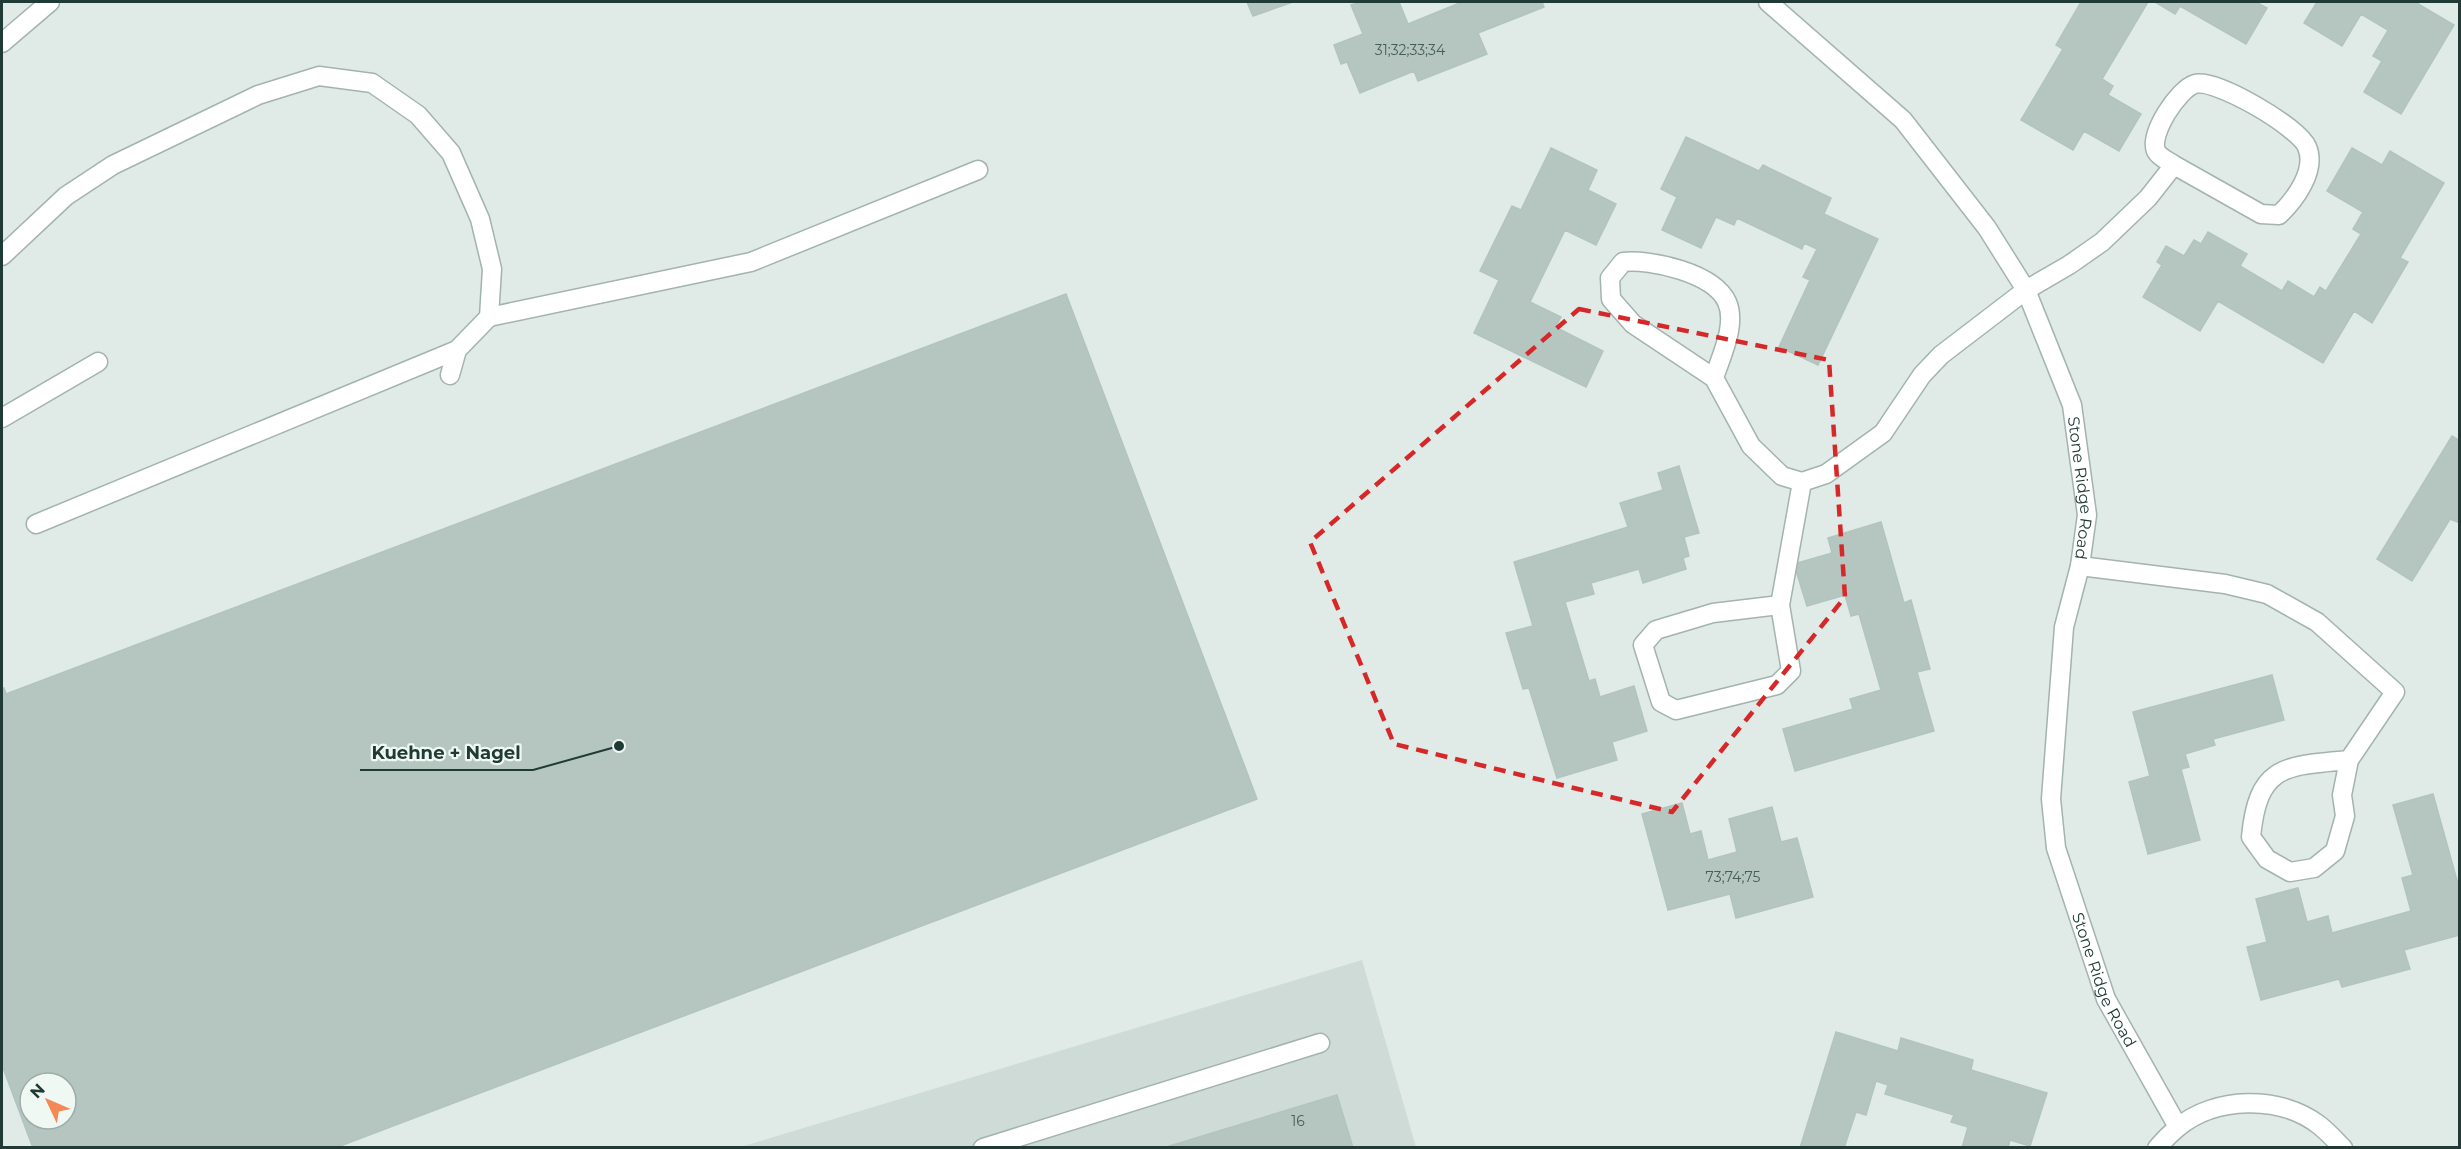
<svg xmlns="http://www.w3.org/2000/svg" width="2461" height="1149" font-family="Montserrat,sans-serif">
	<rect width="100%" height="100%" fill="#e0ebe7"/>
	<path fill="#cedbd6" d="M1362,960l54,187 -679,1z"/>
	<path fill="#b5c6c0" stroke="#b2c4bf" stroke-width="1.5" fill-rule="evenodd" d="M1247,2h46l-40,14z
		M1361,2h38l9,22 54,-22h80l2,5 -66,26 9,21 -69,27 -4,-10 -54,22 -13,-31 -6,2 -7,-19 29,-11 -12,-29z
		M2081,2h67l-46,77 11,7 -5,9 33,19 -22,37 -35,-20 -11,19 -52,-30 42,-71 -7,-4z
		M2155,2h101l11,6 -21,36 -66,-38 -5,8z
		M2317,2h98l39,23 -53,89 -37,-22 18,-31 -9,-5 15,-26 -27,-16 -19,32 -38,-23z
		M1686,137l73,34 4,-6 68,33 -7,16 54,25 -60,126 -39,-18 31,-67 -7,-3 14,-28 -13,-6 -2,6 -65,-31 -3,7 -18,-8 -15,31 -39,-18 15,-33 -16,-8z
		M1551,148l46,22 -9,20 28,14 -20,41 -31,-15 -35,72 31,15 -6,10 48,24 -17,36 -112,-54 25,-53 -19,-9 32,-65 9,4z
		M2352,148l30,17 8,-14 54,32 -44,75 8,4 -36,61 -18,-12 -31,52 -105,-62 -18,30 -57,-34 19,-32 -5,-3 9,-16 18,10 10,-16 7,4 7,-12 39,22 -7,12 42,25 6,-10 26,16 6,-10 6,4 35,-57 -8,-5 10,-17 -36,-21z
		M1066,294l191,505 -922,349h-302l-31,-83v-376l2,-1 2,6zM30,1083h36v36h-36z
		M2452,436l8,5v82l-10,-4 -38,62 -35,-22z
		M1679,466l20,67 -15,4 5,19 -6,2 3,11 -43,14 -4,-14 -48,14 3,11 -29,8 24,79 6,-2 5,18 34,-11 13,45 -35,11 5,18 -60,18 -28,-90 -6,1 -17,-56 27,-7 -19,-64 114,-35 -8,-24 43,-13 -5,-17z
		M1881,522l23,81 7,-3 19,69 -13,3 17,59 -139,40 -12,-42 70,-20 -3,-10 31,-9 -22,-76 -8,2 -6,-21 -38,11 -13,-42 38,-11 -4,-15z
		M2272,675l12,45 -71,19 2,6 -30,9 4,13 -8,2 19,71 -52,14 -19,-72 21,-6 -17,-64z
		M2433,794l27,97v44l-56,15 6,19 -68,18 -3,-8 -78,21 -14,-53 20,-5 -11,-43 42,-11 9,34 21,-6 4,17 79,-22 -9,-33 11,-3 -20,-70z
		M1682,803l8,31 11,-3 7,29 29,-8 -8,-33 43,-12 9,35 16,-4 16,59 -77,21 -6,-24 -62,16 -26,-96z
		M1836,1032l62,19 3,-13 72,22 -2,10 76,23 -17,53 -20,-6 -2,8h-46l6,-21 -17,-5 3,-7 -69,-21 3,-9 -12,-4 -10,34 -10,-3 -12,36h-44z
		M1337,1095l16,53h-190z"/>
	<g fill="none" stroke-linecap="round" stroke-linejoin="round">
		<g stroke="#a3b3ae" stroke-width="21">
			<g id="minor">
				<path id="s1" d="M1768,2l135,118 84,108 39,62 46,115 15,110 -7,51 -16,61 -13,172 5,49 50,151 72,128"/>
				<path d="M2,43l48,-41"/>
				<path d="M2,256l64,-60 47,-31 145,-70 61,-19 53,7 46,32 33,38 29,66 12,50 -3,48 -32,33 -7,25"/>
				<path d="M489,317l262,-55 227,-92"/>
				<path d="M1714,378c7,-22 23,-53 13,-76 -13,-29 -76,-43 -104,-40l-13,16 1,21 22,25 81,54 37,68 31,30 20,6"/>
				<path d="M2,418l96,-56"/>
				<path d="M36,524l421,-174"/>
				<path d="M2080,566l145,18 42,10 50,28 78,70 -46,68 -7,35 3,21 -10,35 -21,17 -24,4 -23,-13 -16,-22c7,-73 34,-71 98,-77"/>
				<path d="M1780,605l-67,8 -57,17 -13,15 18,57 15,8 101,-25 14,-14 -11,-66 22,-123 24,-8 57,-41 39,-58 19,-20 85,-65 43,-25 33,-23 46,-44 26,-33 87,49 18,1c16,-15 38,-45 28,-68 -8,-20 -92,-69 -112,-63 -17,5 -46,50 -39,67 3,6 12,10 18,14"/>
				<path d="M983,1148l337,-105"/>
				<path d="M2157,1148c6,-7 13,-14 20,-20 38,-32 103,-33 142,-3 9,7 16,15 24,23"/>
			</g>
		</g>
		<use href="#minor" stroke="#fff" stroke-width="18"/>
	</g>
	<path fill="none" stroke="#d62828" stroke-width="4.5" stroke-dasharray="12 8" stroke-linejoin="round" d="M1579,309l250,51 16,237 -173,215 -278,-68 -84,-202z"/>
	<g text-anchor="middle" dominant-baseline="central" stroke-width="4.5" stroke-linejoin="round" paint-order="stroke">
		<g font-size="14" fill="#455e58">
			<text x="1410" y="50">31;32;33;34</text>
			<text x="1733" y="877">73;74;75</text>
			<text x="1298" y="1121">16</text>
		</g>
		<g font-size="16" fill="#203b36" stroke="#f0f8f4">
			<text stroke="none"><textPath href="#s1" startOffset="597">Stone Ridge Road</textPath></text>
			<text stroke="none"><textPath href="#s1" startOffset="1101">Stone Ridge Road</textPath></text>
		</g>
	</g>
	<path fill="none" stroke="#203b36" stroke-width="2" d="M619 746L533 770H360"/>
	<circle fill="#203b36" stroke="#f0f8f4" stroke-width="2" cx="619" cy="746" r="6"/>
	<g font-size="18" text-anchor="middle" font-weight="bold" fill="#203b36" stroke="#f0f8f4" stroke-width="4.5" stroke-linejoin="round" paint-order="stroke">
		<text x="446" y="759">Kuehne + Nagel</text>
	</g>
	<rect width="2461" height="1149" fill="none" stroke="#203b36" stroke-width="6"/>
	<g transform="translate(48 1101) rotate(314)"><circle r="28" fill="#f0f8f4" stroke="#9daca8" stroke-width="1.5"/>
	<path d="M0-4.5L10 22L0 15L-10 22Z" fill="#f38a55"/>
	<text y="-9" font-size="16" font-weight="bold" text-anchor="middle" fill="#203b36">N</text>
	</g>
</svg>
